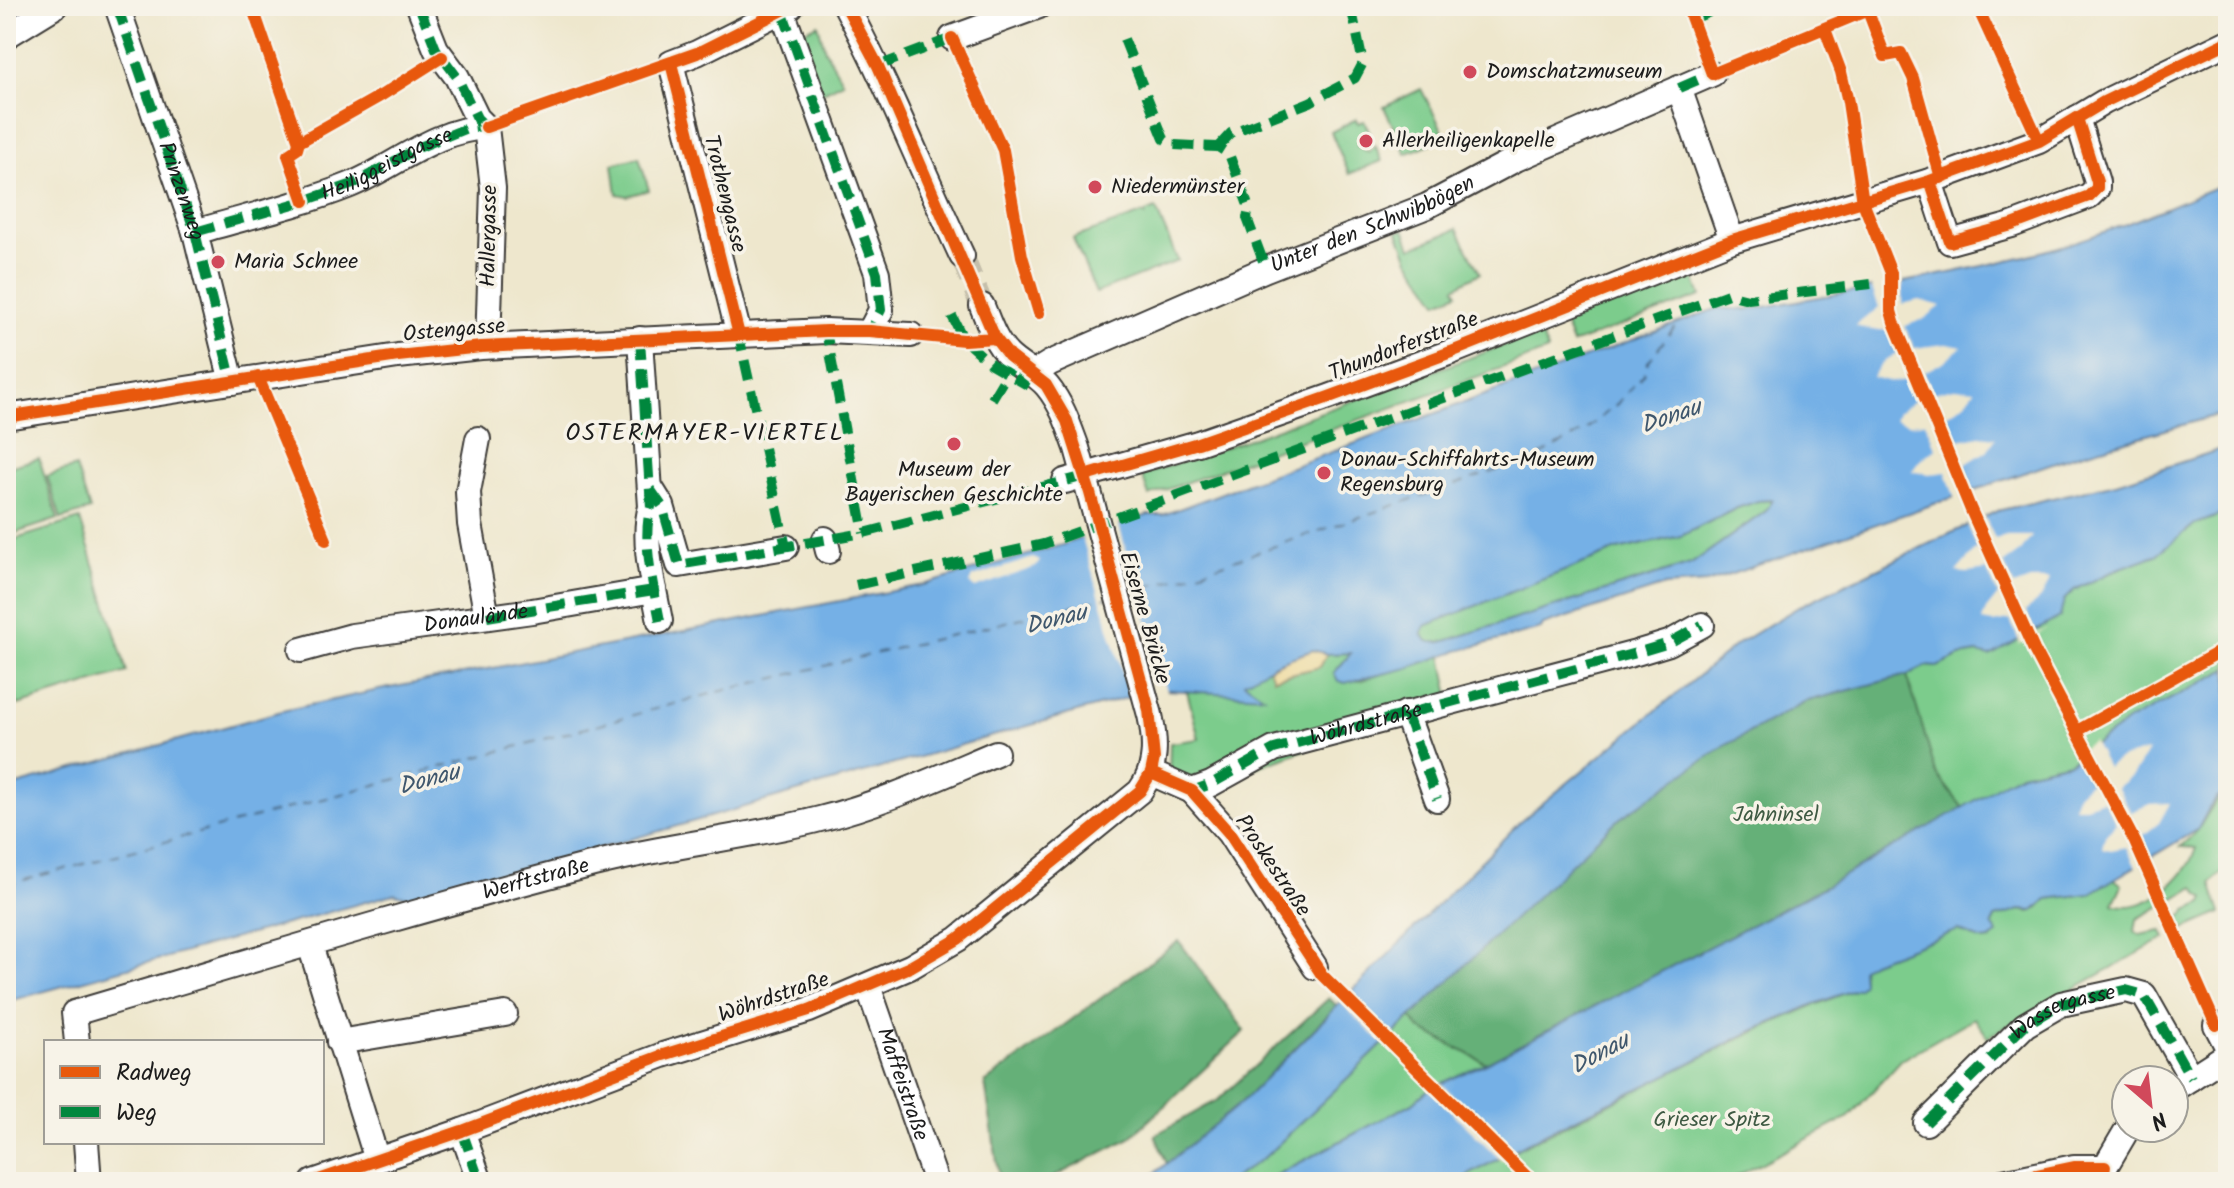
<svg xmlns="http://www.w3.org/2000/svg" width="2234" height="1188" font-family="Kalam,sans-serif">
	<rect width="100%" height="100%" fill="#f7f3e8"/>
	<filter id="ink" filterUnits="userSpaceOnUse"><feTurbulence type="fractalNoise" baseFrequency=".0125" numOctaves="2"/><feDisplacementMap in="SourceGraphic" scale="16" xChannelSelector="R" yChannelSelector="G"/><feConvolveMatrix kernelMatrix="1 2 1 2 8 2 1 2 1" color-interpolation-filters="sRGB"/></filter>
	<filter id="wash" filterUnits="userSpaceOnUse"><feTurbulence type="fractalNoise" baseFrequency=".006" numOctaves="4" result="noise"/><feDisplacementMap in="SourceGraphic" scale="32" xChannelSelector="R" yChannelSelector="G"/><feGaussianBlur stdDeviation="1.8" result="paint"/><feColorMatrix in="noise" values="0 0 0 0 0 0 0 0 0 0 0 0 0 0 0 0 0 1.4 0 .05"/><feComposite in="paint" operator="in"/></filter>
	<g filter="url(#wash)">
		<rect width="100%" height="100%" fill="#eee7cd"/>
		<path fill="#7ccc8c" stroke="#4c7454" stroke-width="2" d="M818,24l7,26 18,32 -24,12 -21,-60z
			M1421,89l25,48 -40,17 -22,-47z
			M1356,119l2,4 6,-2 6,12 -9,1 -4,12 12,6 6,-7 7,16 -33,13 -18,-42z
			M639,157l10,33 -22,6 -10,-2 -4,-30z
			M1156,209l22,52 -82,32 -23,-55 69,-24 3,2v-3z
			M1404,229l7,19 46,-19 23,44 -25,14 3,6 -20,9 -29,-43 -11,-27z
			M1692,271l9,25 -129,48 -9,-24z
			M1540,332l8,19 -399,145 -7,-21 101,-34z
			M39,458l19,61 -52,17v-68z
			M76,467l14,43 -29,9 -14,-43z
			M1774,500l-8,11 -75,53 -249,78 -10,1 -7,-4 -3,-7 2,-6 193,-76 64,-14 56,-28 21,-7z
			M2228,512v157l-98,51 -60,42 -49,11 -58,35 -477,255 -57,26 -16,14 -150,79h-35l37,-25 351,-336 310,-155 11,1 23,-11 17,-3 87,-53 10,-10 41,-20 41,-16 38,-29z
			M80,519l47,153 -109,33 -12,-39v-124z
			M1352,653l-18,20 25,8 83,-25 9,45 -45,12 -195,71 -42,-4 1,-37 29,-4 -12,-48 75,4 -19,-13 15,-10 11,-4 5,10 46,-11 7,-13z
			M2228,792v75l-17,16 10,30 -37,16 -6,-9 9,-10 16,-7 2,-5 -6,-4 -4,-7 -58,32 -2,12 5,4 22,-4 3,7 -177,99 -14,-19 -73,42 -52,57 -123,65h-270c64,-37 131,-66 197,-100 68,-34 134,-68 206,-94l4,-9 -1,-11 10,-6 86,-32 26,11 7,-1 4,-9 -3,-6 3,-7 25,-8 11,2 6,-3 10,-10 42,-5 24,-16 9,7 -9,19c33,11 74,-26 83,-56l-16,-1c6,-6 14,-12 19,-19 10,-15 13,-26 29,-36z"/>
		<path fill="#65b078" stroke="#40664a" stroke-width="2" d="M1907,675l29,98 27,35 -141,80 -336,175 -66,-34 -10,-13 206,-195 103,-72 85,-47z
			M1179,941l66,90 -115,107 -86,44h-44l-15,-99z
			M1329,998l8,8 -95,96 -75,62 -12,-29 64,-36z"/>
		<path fill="#eeda9e" stroke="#857b5d" stroke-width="2" d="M1313,650l14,4 -7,13 -47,11 -4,-10 23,-11z"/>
		<path fill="#74b0e6" stroke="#486681" stroke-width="2" fill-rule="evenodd" d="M2228,182v230l-158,45 -364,126 -41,3 -122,39 -2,4 -91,24 -42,15 -63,15 -7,-2 -4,-8 17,-20 -24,1 -14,-4 -36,13 -33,19 20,14 -96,-6 -42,8 -715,204 -3,-5 -14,-3 -388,108v-214l276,-77 97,-21 544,-105 139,-40 86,-30h15l555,-207 30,2c101,-19 204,-34 304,-61 60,-17 118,-43 176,-67zM1773,500l-7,11 -75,53 -249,78c-10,1 -16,1 -20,-9l3,-7 192,-76 64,-14 56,-28 21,-7z
			M2228,447v65l-34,13 -38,30 -41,15 -41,20 -10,10 -4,17 -70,39 -13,-3 -17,3 -23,11 -11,-1 -19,9 -103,27 -85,47 -103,72 -351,336 -37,25h-84l98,-80 279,-281 216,-177 65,-39 195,-94 123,-29z
			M2228,669v123l-11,6 -8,10 -11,21 -109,65 -42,5 -13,12 -14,-1 -25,8 -3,7 6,9c-14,15 -25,1 -40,-4l-86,32 -10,6 1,15 -4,5 -47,17 -64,28 -97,50 -104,49 -91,50h-193l150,-79 16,-14 57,-26 336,-175 159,-91 21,-14 19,-10 49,-11 60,-42z"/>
		<path fill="#eee7cd" d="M1903,277v27l16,-4 22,6 -17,13 -19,7 9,22 32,-4 16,3 -17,14 -21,11 9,21 21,-5 21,2 -11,14 -21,13 10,24 27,-5 16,2 -9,13 -24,15 11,28h3l-21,8 -10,-30 -16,2 -18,-3 9,-12 15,-11 -11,-26 -15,2 -15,-5 3,-7 18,-12 -9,-20 -15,2 -20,-5 11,-15 15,-9 -9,-23h-17l-17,-4 24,-19 -9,-24z
			M1983,513l12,26 12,-3h25l-11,15 -17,12 10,23 16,-6h20l-9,18 -15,13 10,22 12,-5 -30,17 2,-2 -10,-23 -17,3 -11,-2 4,-11 12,-15 -11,-25 -20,3 -11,-1 21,-24 -11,-27z
			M1118,522l50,172 -37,7 -50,-167z
			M1033,558l7,3 -4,6 -61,21 -5,-4 3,-7z
			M2093,741l14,27 12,-9 29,-8 -16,25 -15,11 14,25 19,-8 20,-1 -11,20 -18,14 11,23 -15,9 -11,-22 -15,3 -9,-2 3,-12 11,-13 -13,-23 -20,7h-10l5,-14 14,-13 -15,-28z
			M1346,991l47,46 -9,8 -46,-45z
			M1438,1080l75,75 -11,6 -76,-74z"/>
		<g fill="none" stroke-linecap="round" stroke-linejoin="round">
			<path stroke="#3f576d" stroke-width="2" stroke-dasharray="10 8" stroke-linecap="butt" d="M1130,591l57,-15 352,-120 44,-24 33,-27 28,-31 4,-12 29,-38
				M6,885l712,-193 390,-95"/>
		</g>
	</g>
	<g filter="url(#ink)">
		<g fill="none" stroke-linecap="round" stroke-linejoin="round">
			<path stroke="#c4beaa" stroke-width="24" stroke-dasharray="24 12" stroke-linecap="butt" d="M962,256l20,50"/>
			<g stroke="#3c3a37" stroke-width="28">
				<g id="minor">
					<path id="s1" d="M117,6l78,226 37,150"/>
					<path d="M419,6l17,43 21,28 20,41 9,9"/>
					<path d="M846,6c43,81 77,167 116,250"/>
					<path d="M782,11l95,262 4,37 -11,21"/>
					<path d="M6,36l49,-30"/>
					<path d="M952,38l87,-32"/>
					<path d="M1679,88l53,152"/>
					<path d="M486,127l7,61 -5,158"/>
					<path d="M1930,181l20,61 62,-17 77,-29 8,-8v-6l-20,-64"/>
					<path d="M195,232c51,-15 105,-27 155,-47 46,-19 84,-55 136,-58"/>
					<path d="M739,335l-68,-272 26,-10 94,-47"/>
					<path d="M640,339l11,168c-10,32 3,81 9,114"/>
					<path id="s2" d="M1034,373l16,-10 216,-94 161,-63 89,-47 196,-85"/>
					<path d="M6,417l392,-61 83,-9 345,-16 85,4"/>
					<path d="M478,439l-10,53 2,32 17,93"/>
					<path d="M1065,481l133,-38 131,-46 122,-45 281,-112 198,-59 109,-40 65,-39 124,-60"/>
					<path d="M652,490l10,16 17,59 107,-18"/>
					<path d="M825,539l3,12"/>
					<path id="s3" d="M301,650l51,-14 180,-25 122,-21"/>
					<path d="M1406,713l31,86"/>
					<path d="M1151,773l41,18 19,-7 63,-35 362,-96 33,-10 33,-18"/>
					<path d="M1192,791l37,42 86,134"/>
					<path d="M310,945l67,215"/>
					<path id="s4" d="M868,986l68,196"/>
					<path d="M2216,1025l12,23"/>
					<path id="s5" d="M77,1042l-3,-29c173,-51 346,-104 520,-149 74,-19 151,-26 226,-45 61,-15 119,-42 176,-66"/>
					<path d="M339,1042l166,-28"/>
					<path d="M2174,1089l54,-35"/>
					<path id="s6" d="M1926,1123l99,-98 36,-21 65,-14 18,5 47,83"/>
					<path d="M462,1131l18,51"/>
					<path d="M86,1142l3,40"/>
					<path d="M2104,1180l1,-13 23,-39"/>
					<path d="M313,1182l149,-51 201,-76 146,-45 101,-43 48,-28 182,-148c17,-23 16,-49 10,-76l-73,-267c-8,-22 -15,-44 -30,-62 -11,-13 -27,-19 -39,-31 -13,-13 -19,-32 -26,-49"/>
					<path d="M2003,1182l71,-15h31"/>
				</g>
			</g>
			<use href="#minor" stroke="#fff" stroke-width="24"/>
			<g stroke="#00873e" stroke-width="10" stroke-dasharray="20 10" stroke-linecap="butt">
				<path d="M117,6l78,226 37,150"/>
				<path d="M419,6l17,43 21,28 20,41 9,9"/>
				<path d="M782,11l95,262 4,37 -11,21"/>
				<path d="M1691,20l33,-14"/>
				<path d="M1124,39l40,100 9,6 45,2 11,7 20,54 -2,10 19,51"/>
				<path d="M878,66l74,-28"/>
				<path d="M1679,88l40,-17"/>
				<path d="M1218,147l13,-14 79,-31 45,-24 8,-15 -12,-57"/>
				<path id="s7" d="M195,232l109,-31 49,-17 67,-37 47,-19 24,-3"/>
				<path d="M952,316l12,24 27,24 38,22"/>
				<path d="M738,331l48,216"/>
				<path d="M832,331h-6l38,202"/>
				<path d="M640,339l11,168c-10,32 3,81 9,114"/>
				<path d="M992,399l18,-30"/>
				<path d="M650,489l12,17 17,59 185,-32 221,-57"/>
				<path d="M856,585l188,-41 684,-250 20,5 123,-15"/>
				<path d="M487,617l167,-27"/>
				<path d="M1406,713l31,86"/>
				<path id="s8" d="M1188,789l4,2 19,-7 63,-35 362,-96 33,-10 33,-18"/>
				<path d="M1926,1123l99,-98 36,-21 65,-14 18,5 47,83"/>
				<path d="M462,1131l18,51"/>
			</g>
			<g stroke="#f7f3e8" stroke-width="17">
				<path id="cycleway" d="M252,6l47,136 -2,7 -9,6 16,46
					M1687,6l25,68 166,-68
					M1977,6l62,135
					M1868,11l17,45 16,-3 12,25 28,100
					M1825,29l16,43 7,30 15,100 28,71v38l3,11 77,188 63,140 101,192 81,183
					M952,38l51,112 19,106 17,57
					M671,63l68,272
					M486,127l211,-74 94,-47
					M299,142l83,-47 60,-38
					M1930,181l20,61 62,-17 77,-29 8,-8v-6l-20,-64
					M258,377l68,163
					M6,417l392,-61 83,-9 345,-16h44l94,9 31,-2
					M1085,476l113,-33 131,-46 122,-45 281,-112 198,-59 109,-40 65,-39 124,-60
					M2077,731l151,-84
					M1151,773l41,18 37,42 93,142 205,202 9,5
					M313,1182l149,-51 201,-76 146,-45 101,-43 48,-28 182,-148 11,-18 3,-15 -5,-48 -59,-217 -23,-72 -21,-36 -37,-29 -14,-18 -117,-272 -32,-60
					M2003,1182l71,-15h31"/>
			</g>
			<use href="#cycleway" stroke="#e8590c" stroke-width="12"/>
		</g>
	</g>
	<g fill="#d1495b" stroke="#f7f3e8" stroke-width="3">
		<circle cx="1470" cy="72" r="8"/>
		<circle cx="1366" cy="141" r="8"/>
		<circle cx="1095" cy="187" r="8"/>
		<circle cx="218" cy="262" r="8"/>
		<circle cx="954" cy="444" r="8"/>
		<circle cx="1324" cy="473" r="8"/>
	</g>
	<g text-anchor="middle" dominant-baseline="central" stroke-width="7" stroke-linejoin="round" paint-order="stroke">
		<g font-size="22" fill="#1c1c1c" stroke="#f7f3e8" text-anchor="start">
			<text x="1486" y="72">Domschatzmuseum</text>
			<text x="1382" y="141">Allerheiligenkapelle</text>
			<text x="1111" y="187">Niedermünster</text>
			<text x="234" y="262">Maria Schnee</text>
			<text x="1340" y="460">Donau-Schiffahrts-Museum<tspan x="1340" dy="25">Regensburg</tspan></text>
			<text x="954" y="470" text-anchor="middle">Museum der<tspan x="954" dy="25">Bayerischen Geschichte</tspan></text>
		</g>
		<g font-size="22" fill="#1c1c1c" stroke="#f7f3e8">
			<text stroke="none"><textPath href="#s7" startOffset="204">Heiliggeistgasse</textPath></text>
			<text stroke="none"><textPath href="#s1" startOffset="196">Prinzenweg</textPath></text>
			<text transform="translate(724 194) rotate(76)">Trothengasse</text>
			<text stroke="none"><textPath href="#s2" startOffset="370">Unter den Schwibbögen</textPath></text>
			<text transform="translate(490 236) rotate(-89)">Hallergasse</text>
			<text transform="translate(454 331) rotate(-5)">Ostengasse</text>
			<text transform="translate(1404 347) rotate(-21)">Thundorferstraße</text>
			<text transform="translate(1144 618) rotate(74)">Eiserne Brücke</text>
			<text stroke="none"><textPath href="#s3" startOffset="178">Donaulände</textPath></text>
			<text stroke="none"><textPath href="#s8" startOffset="192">Wöhrdstraße</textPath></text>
			<text transform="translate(1272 866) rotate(56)">Proskestraße</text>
			<text stroke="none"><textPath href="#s5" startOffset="510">Werftstraße</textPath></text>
			<text transform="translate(774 998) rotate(-19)">Wöhrdstraße</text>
			<text stroke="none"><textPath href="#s6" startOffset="180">Wassergasse</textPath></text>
			<text stroke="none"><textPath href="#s4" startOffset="104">Maffeistraße</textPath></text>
		</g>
		<g font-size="22" fill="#3e5a43" stroke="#f7f3e8">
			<text x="1776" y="815">Jahninsel</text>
			<text x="1712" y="1120">Grieser Spitz</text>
		</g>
		<g font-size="24" font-style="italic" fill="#3f576d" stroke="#f7f3e8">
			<text transform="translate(1671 417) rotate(-19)">Donau</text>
			<text transform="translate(1056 620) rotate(-14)">Donau</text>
			<text transform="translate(429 780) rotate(-15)">Donau</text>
			<text transform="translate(1600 1054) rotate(-28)">Donau</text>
		</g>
		<g font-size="24" letter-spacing="2" fill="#1c1c1c" stroke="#f7f3e8">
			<text x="705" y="433">OSTERMAYER-VIERTEL</text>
		</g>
	</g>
	<rect width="2234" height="1188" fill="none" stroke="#f7f3e8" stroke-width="32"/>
	<rect x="44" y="1040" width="280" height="104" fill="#f7f3e8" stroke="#9f9d96" stroke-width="2"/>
	<rect x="60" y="1066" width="40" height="12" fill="#e8590c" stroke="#9f9d96" stroke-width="2"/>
	<text x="116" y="1080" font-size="24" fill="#1c1c1c">Radweg</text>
	<rect x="60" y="1106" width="40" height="12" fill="#00873e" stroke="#9f9d96" stroke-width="2"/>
	<text x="116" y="1120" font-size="24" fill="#1c1c1c">Weg</text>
	<g transform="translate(2150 1104) rotate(152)"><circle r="38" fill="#f7f3e8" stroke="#9f9d96" stroke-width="2"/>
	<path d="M0-6L14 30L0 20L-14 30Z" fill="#d1495b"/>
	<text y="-12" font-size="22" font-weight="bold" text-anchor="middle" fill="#1c1c1c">N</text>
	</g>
</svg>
